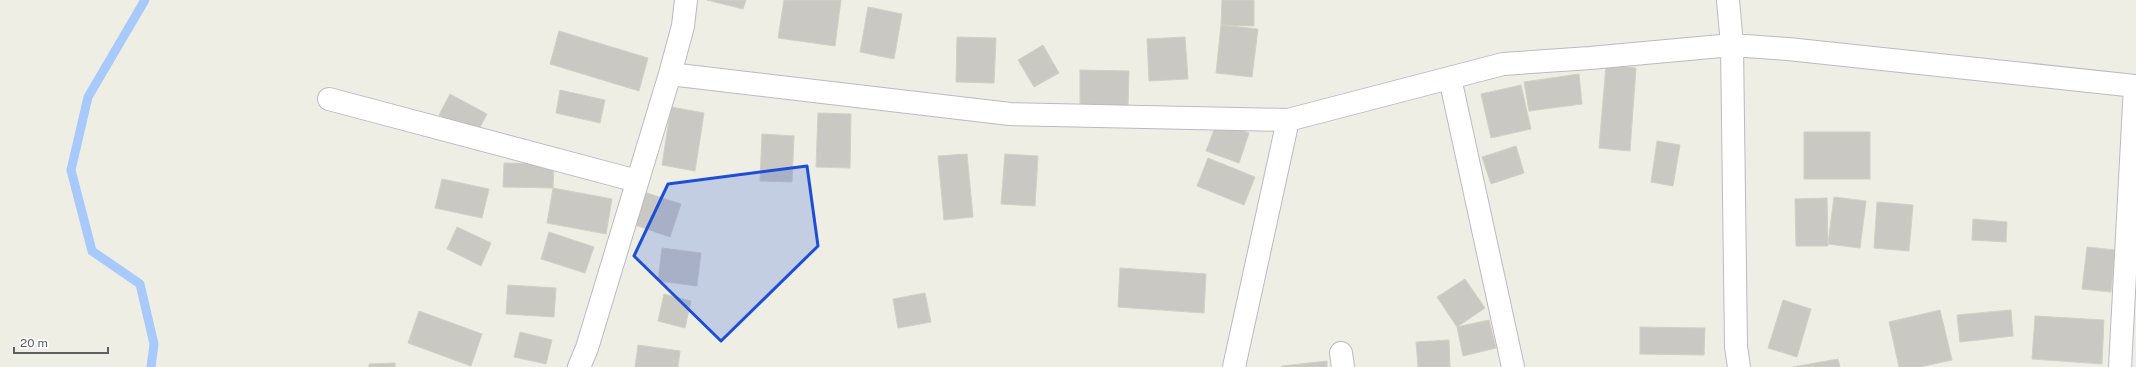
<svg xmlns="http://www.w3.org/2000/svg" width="2136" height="367" font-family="'Public Sans',sans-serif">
	<rect width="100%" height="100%" fill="#eeeee5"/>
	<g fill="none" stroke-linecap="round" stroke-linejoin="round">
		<path stroke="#a8c9fb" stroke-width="9" d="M145,0l-57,97 -17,73 21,81 48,33 14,60 -3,23"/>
	</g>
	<path fill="#cac8c2" stroke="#d3d0c3" d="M707,0h39l-3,9z
		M784,0h57l-6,46 -57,-8z
		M1222,0h32v26l-33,-1z
		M868,7l34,7 -8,45 -34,-7z
		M1221,25l37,4 -6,48 -36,-4z
		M559,31l89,27 -9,33 -89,-27z
		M957,37l39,1 -2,45 -38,-1z
		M1185,37l3,42 -39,2 -2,-42z
		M1043,45l16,28 -25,14 -16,-27z
		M1606,65l30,3 -6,83 -31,-3z
		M1080,70l49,1 -1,36 -48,-2z
		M1579,74l3,30 -53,7 -5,-29z
		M1521,85l10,44 -40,9 -10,-44z
		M560,90l45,10 -5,23 -44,-10z
		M450,94l37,20 -11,21 -37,-20z
		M671,107l33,6 -9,58 -33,-6z
		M818,113l33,1 -1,54 -34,-1z
		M1217,122l32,11 -10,30 -33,-12z
		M1804,132h66v47h-66z
		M762,134l32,2 -2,46 -32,-1z
		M1657,141l23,4 -7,41 -22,-4z
		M1516,146l8,27 -33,11 -9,-27z
		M967,154l6,63 -29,3 -6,-64z
		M1005,154l33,2 -3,50 -34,-2z
		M1208,158l47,19 -11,28 -47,-19z
		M504,163l50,1 -1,24 -50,-1z
		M442,179l47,10 -7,29 -47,-10z
		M553,188l59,11 -6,35 -59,-11z
		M644,192l37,12 -11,33 -38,-13z
		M1834,197l32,4 -6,47 -32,-4z
		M1827,198l1,48h-32l-1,-47z
		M1877,202l36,3 -4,46 -35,-3z
		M1973,219l34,3 -1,20 -34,-2z
		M457,227l34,16 -10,23 -34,-17z
		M549,232l45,15 -9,26 -44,-14z
		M2087,247l28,3 -4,42 -29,-3z
		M662,248l39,5 -4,33 -39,-5z
		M1120,268l86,6 -2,39 -86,-6z
		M1465,279l20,29 -28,19 -20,-30z
		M508,285l48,3 -2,29 -48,-3z
		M925,293l6,29 -33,6 -5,-29z
		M664,294l27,7 -6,27 -27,-7z
		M1783,300l28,9 -14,48 -29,-9z
		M1940,310l12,50 -32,7h-21l-10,-45z
		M2011,310l2,26 -53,6 -3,-27z
		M419,311l63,23 -11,32 -63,-23z
		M2035,316l69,4 -2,44 -70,-5z
		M1489,320l7,28 -33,8 -6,-29z
		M1640,327l65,1 -1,27 -64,-1z
		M520,332l32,8 -6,24 -32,-7z
		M1449,340l1,27h-32l-2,-25z
		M638,345l42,6 -2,16h-43z
		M1838,359l2,8h-47z
		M1327,361v6h-45v-1z
		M395,363v4h-26v-3z"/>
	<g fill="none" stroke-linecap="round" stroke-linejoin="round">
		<g stroke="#babbc0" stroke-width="24">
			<path id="minor" d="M1728,0l4,45 4,302 3,20
				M670,74l340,40 278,6
				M1450,78l63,289
				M329,99l308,82
				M1341,353l2,14
				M579,367l8,-19 83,-274 13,-48 3,-26
				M1234,367l54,-247 215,-56 87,-6 142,-13 56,4 348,37
				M2120,367l15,-281"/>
		</g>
		<use href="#minor" stroke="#fff" stroke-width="22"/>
	</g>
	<path fill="#1d4ed8" fill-opacity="0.2" stroke="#1d4ed8" stroke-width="3" stroke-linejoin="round" d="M807,166l11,80 -97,95 -87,-85 34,-72z"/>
	<path d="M14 347v6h94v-6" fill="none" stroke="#5d5f65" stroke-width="2"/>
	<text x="20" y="347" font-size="12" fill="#5d5f65" stroke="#ffffff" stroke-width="3" paint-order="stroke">20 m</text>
</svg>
